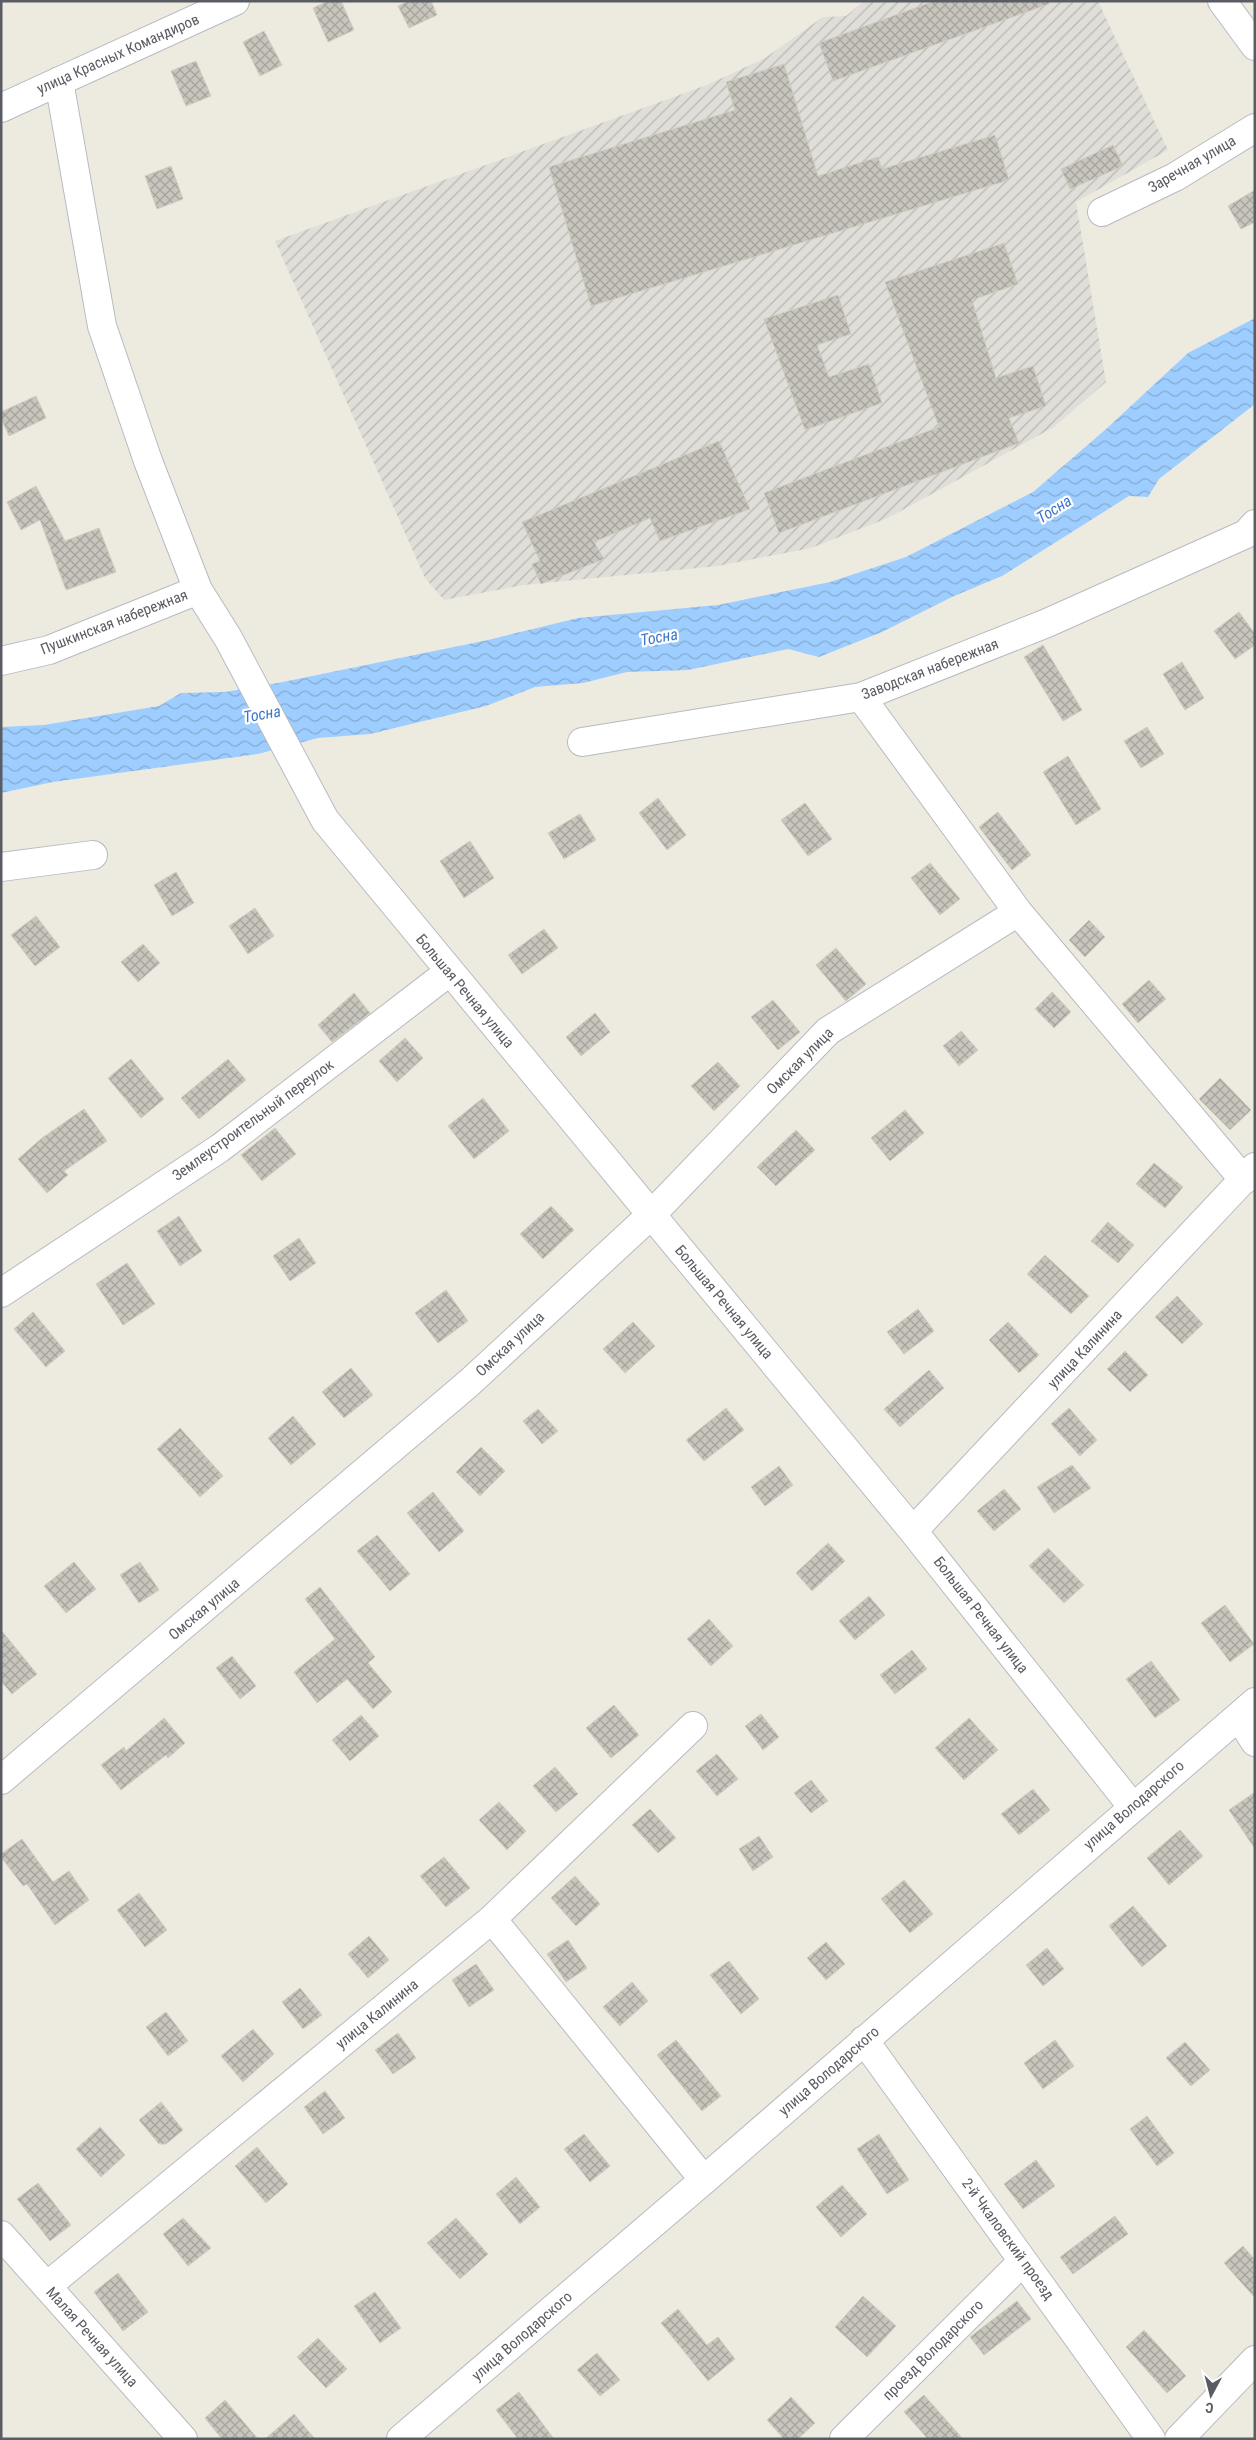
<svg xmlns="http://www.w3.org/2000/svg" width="1256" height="2440" font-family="'Roboto Condensed',sans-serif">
	<defs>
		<pattern id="industrial-furrows" width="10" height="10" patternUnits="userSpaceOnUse" patternTransform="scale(1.25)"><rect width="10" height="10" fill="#e0ded8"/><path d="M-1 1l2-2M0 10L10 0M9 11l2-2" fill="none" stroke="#b9b7b3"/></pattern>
		<pattern id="water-waves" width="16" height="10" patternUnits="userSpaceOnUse" patternTransform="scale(1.25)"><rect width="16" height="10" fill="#9eceff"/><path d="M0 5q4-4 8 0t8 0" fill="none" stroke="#84aad2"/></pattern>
		<pattern id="building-cross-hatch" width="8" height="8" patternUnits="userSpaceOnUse" patternTransform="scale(1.25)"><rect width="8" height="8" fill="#c8c5bd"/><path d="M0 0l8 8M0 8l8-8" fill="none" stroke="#a5a39d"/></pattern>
	</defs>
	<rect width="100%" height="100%" fill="#edebe0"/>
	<path fill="url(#industrial-furrows)" d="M864,1h234l70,149 -92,52 30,180 -52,45 -166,91 -77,30 -93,18 -194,19 -80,15 -19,-22 -150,-337 432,-156 58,-27 58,-41 23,-1z"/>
	<path fill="url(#water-waves)" d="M1255,318v86l-96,75 -11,18 -19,-1 -127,80 -48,20 -72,36 -63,25 -31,-8 -100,21 -61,2 -44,11 -48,4 -49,19 -116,28 -52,4 -60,16 -205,28 -52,11v-66l43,-2 115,-19 22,-13 44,-1 53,-9 210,-43 90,-22 140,-13 112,-23 76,-25 127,-65 72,-62 83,-77z"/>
	<path fill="url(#building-cross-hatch)" stroke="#d2cdbe" d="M328,1h13l13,29 -26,12 -15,-34z
		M409,1h22l6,14 -28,13 -11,-22z
		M934,1h115v3l-216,77 -14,-38z
		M264,31l18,34 -22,11 -17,-34z
		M196,61l15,35 -25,10 -15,-35z
		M784,64l34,112 60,-19 4,12 113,-34 14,45 -418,126 -42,-139 186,-57 -9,-28z
		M1113,145l10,21 -53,23 -9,-20z
		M171,166l12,33 -26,10 -12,-33z
		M1255,190v32l-14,7 -13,-23z
		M1004,243l14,41 -46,16 24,78 37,-12 13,40 -37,12 10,25 -240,90 -15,-40 175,-66 -54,-145z
		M838,295l13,39 -34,11 12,32 40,-13 13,39 -77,27 -41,-111z
		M36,396l10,22 -37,18 -8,-18v-6z
		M719,441l31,68 -90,32 -10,-23 -56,24 10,17 -63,25 -9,-20 8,-3 -18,-39z
		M36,486l29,55 34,-13 17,44 -50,18 -26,-70 -19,10 -14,-28z
		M1239,612l16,22v11l-20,14 -21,-28z
		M1043,645l39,65 -19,11 -39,-64z
		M1182,662l22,36 -19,12 -22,-36z
		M1147,727l17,27 -23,14 -17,-27z
		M1068,756l33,53 -25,16 -33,-53z
		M658,798l28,37 -19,15 -28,-37z
		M805,803l27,36 -24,17 -27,-36z
		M998,812l33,43 -19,15 -33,-43z
		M580,814l16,26 -32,19 -16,-26z
		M470,841l24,37 -30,20 -24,-37z
		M930,863l30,36 -20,16 -29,-37z
		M176,872l18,31 -22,13 -18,-31z
		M255,908l19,28 -26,18 -19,-28z
		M36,916l24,31 -25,19 -24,-31z
		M1089,920l16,17 -20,20 -16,-17z
		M544,929l14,19 -36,26 -14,-19z
		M143,944l17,19 -22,19 -17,-20z
		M836,948l30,36 -20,17 -30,-36z
		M1149,980l17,19 -28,24 -16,-19z
		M1052,992l19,20 -17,16 -19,-19z
		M354,993l16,20 -38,29 -14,-17z
		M773,1000l27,32 -22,18 -27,-33z
		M595,1013l15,19 -29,24 -15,-19z
		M961,1031l17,19 -19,16 -16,-20z
		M405,1038l18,20 -26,24 -18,-21z
		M131,1059l33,40 -23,19 -33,-40z
		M228,1059l18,21 -47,39 -18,-21z
		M718,1062l22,24 -26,25 -23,-25z
		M1220,1078l31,32 -21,20 -31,-31z
		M483,1098l26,33 -35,28 -26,-33z
		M84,1109l23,32 -43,30 4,4 -21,18 -29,-34 24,-21z
		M905,1110l19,23 -34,28 -19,-23z
		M275,1128l21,26 -34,27 -21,-26z
		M796,1130l19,20 -39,36 -19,-19z
		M1154,1163l29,24 -18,21 -29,-24z
		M551,1206l23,24 -31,29 -23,-25z
		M179,1216l23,35 -22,15 -23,-35z
		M1108,1222l26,23 -16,18 -27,-22z
		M299,1238l17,25 -26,18 -17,-25z
		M1045,1255l44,41 -18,18 -44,-40z
		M127,1263l28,41 -32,21 -27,-41z
		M446,1290l22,31 -30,22 -23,-30z
		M1177,1296l26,28 -21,20 -27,-27z
		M918,1309l16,22 -30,23 -17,-22z
		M33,1312l32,39 -19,16 -32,-38z
		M633,1322l22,24 -30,27 -22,-24z
		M1008,1322l31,33 -20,18 -30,-33z
		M1125,1351l23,24 -18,17 -23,-23z
		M351,1368l22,27 -29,23 -22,-26z
		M929,1370l15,18 -44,39 -16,-18z
		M726,1408l18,22 -40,31 -18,-21z
		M1069,1408l28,32 -17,16 -29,-32z
		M538,1409l20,22 -16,13 -19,-23z
		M293,1416l23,28 -25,21 -23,-27z
		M180,1428l43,48 -23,21 -43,-48z
		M481,1447l24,24 -25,25 -24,-24z
		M1072,1465l19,23 -37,25 -17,-26z
		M779,1466l14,19 -28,21 -14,-19z
		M1004,1489l17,20 -27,22 -17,-20z
		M433,1492l31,39 -25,21 -32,-39z
		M377,1535l33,39 -20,17 -33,-40z
		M828,1543l17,18 -33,30 -16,-18z
		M1048,1548l36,37 -20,18 -35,-37z
		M74,1562l22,27 -30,24 -22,-27z
		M140,1562l19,28 -20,13 -19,-28z
		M320,1587l55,70 -7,6 24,29 -19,17 -26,-30 -30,24 -23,-31 41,-33 -30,-40z
		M869,1596l16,19 -30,25 -16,-19z
		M1225,1605l29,39 -24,18 -29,-39z
		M709,1619l24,27 -22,20 -24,-27z
		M1,1630l36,44 -25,20 -11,-13z
		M912,1650l15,19 -32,25 -15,-19z
		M232,1656l24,30 -16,13 -24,-31z
		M1151,1661l29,39 -25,18 -29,-39z
		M614,1705l25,30 -28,23 -25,-30z
		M761,1714l18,23 -16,13 -18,-24z
		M361,1715l18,21 -29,25 -18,-21z
		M164,1718l21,25 -17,15 -2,-3 -45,35 -20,-25 23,-18 2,4z
		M969,1718l29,32 -34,30 -29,-32z
		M717,1754l21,25 -21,17 -21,-25z
		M555,1767l23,27 -22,18 -23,-26z
		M811,1780l17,21 -17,12 -17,-20z
		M1033,1789l17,21 -31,25 -18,-21z
		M1255,1792v57l-26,-39z
		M499,1802l27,29 -19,19 -28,-30z
		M650,1809l26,29 -18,15 -26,-28z
		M1180,1830l23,26 -34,29 -22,-27z
		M759,1836l14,21 -20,14 -14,-22z
		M22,1839l31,43 16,-11 20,29 -34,25 -28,-41 -4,2 -22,-29v-3z
		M444,1857l26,31 -24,19 -26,-31z
		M575,1876l25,28 -24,22 -25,-28z
		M904,1880l29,34 -23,19 -29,-34z
		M139,1893l28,37 -22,17 -28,-37z
		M1133,1906l34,40 -25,21 -33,-41z
		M369,1936l20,24 -21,18 -20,-24z
		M568,1940l19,28 -21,14 -19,-28z
		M826,1942l19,22 -19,16 -19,-22z
		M1047,1948l17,21 -21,17 -17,-21z
		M729,1961l30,38 -18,15 -31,-39z
		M476,1964l18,26 -25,17 -17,-27z
		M632,1982l16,19 -28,25 -17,-19z
		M300,1988l22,27 -19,14 -21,-27z
		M166,2012l22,29 -20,15 -22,-29z
		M253,2029l21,25 -31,28 -22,-26z
		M398,2033l18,25 -23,16 -18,-24z
		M676,2040l45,56 -19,15 -45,-56z
		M1055,2040l19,26 -31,23 -19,-26z
		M1185,2042l25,28 -19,16 -25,-28z
		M325,2091l20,27 -22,16 -19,-27z
		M161,2102l22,28 -17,14h-7l-20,-24z
		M1147,2116l27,37 -17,13 -27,-37z
		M100,2127l25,28 -24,22 -25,-28z
		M584,2134l26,32 -20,16 -26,-33z
		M879,2134l30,46 -22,14 -30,-45z
		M257,2147l31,37 -22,19 -31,-37z
		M1036,2160l19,26 -32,23 -19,-25z
		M516,2177l24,30 -20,17 -24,-30z
		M38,2183l33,42 -21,16 -33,-42z
		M842,2185l25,29 -26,23 -25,-30z
		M1115,2216l13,18 -55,40 -13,-17z
		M183,2218l28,30 -23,18 -25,-32z
		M456,2218l32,36 -28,25 -33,-36z
		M1243,2246l12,14v38l-31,-35z
		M118,2273l30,39 -25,19 -29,-39z
		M375,2292l26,36 -21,15 -26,-37z
		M863,2296l33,30 -29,31 -32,-30z
		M1017,2301l14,18 -47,36 -14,-18z
		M678,2309l29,36 11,-8 17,22 -27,22 -47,-58z
		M1144,2330l42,46 -19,17 -41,-46z
		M318,2338l29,31 -21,19 -29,-31z
		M597,2353l23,27 -20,16 -23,-26z
		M519,2392l35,47h-36l-22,-29z
		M924,2395l39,44h-35l-24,-27z
		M791,2397l24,26 -17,16h-14l-17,-19z
		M225,2400l33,39h-36l-17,-21z
		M294,2414l21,25h-50z"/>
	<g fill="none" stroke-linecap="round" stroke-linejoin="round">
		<g stroke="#b8bac0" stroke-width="30">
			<path id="minor" d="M1222,1l33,45
				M59,81l43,245 46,135 50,129 30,48 97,182 588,711 219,275
				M1,108l234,-107
				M1102,212l73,-35 80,-49
				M1,661l48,-11 149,-60
				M861,697l157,215 226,268
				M582,742l279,-45 186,-74 199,-89 9,-10
				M1,867l92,-12
				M1,1293l219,-145 229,-176
				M913,1531l342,-364
				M1239,1717l16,25
				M1,1780l468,-397 182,-168 177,-184 190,-119
				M492,1919l212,261
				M864,2040l287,399
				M1,2235l182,204
				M47,2286l445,-367 201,-193
				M401,2439l303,-259 551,-478
				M844,2439l179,-178
				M1179,2439l76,-79"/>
		</g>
		<use href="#minor" stroke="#fff" stroke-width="28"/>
	</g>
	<g text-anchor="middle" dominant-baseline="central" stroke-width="4.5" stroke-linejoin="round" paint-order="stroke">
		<g font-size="15" fill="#595c62" stroke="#fff">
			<text transform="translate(118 54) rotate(-24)">улица Красных Командиров</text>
			<text transform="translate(1192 164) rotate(-30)">Заречная улица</text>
			<text transform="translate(114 622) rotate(-21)">Пушкинская набережная</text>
			<text transform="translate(930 669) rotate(-21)">Заводская набережная</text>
			<text transform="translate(465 991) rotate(50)">Большая Речная улица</text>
			<text transform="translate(800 1061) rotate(-45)">Омская улица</text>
			<text transform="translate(253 1120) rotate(-36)">Землеустроительный переулок</text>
			<text transform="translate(724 1302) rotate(50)">Большая Речная улица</text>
			<text transform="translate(510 1344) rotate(-43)">Омская улица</text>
			<text transform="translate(1085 1349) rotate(-47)">улица Калинина</text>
			<text transform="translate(204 1609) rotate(-40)">Омская улица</text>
			<text transform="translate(981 1615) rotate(52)">Большая Речная улица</text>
			<text transform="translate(1134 1805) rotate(-41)">улица Володарского</text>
			<text transform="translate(377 2014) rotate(-39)">улица Калинина</text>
			<text transform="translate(829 2071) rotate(-41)">улица Володарского</text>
			<text transform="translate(1008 2239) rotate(54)">2-й Чкаловский проезд</text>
			<text transform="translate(522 2336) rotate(-41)">улица Володарского</text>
			<text transform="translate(92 2337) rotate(48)">Малая Речная улица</text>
			<text transform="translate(933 2350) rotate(-45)">проезд Володарского</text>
		</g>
		<g font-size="16" font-style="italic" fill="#3b76c8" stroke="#fff">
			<text transform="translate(1054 509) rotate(-32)">Тосна</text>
			<text transform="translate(659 637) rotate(-10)">Тосна</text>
			<text transform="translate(262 714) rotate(-10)">Тосна</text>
		</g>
	</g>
	<rect width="1256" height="2440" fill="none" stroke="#595c62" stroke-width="5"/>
	<g transform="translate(1211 2395) rotate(187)" stroke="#ffffff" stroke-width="4" paint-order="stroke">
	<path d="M0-4L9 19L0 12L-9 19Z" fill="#595c62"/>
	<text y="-8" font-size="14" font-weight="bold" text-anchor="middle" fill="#595c62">С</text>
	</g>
</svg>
